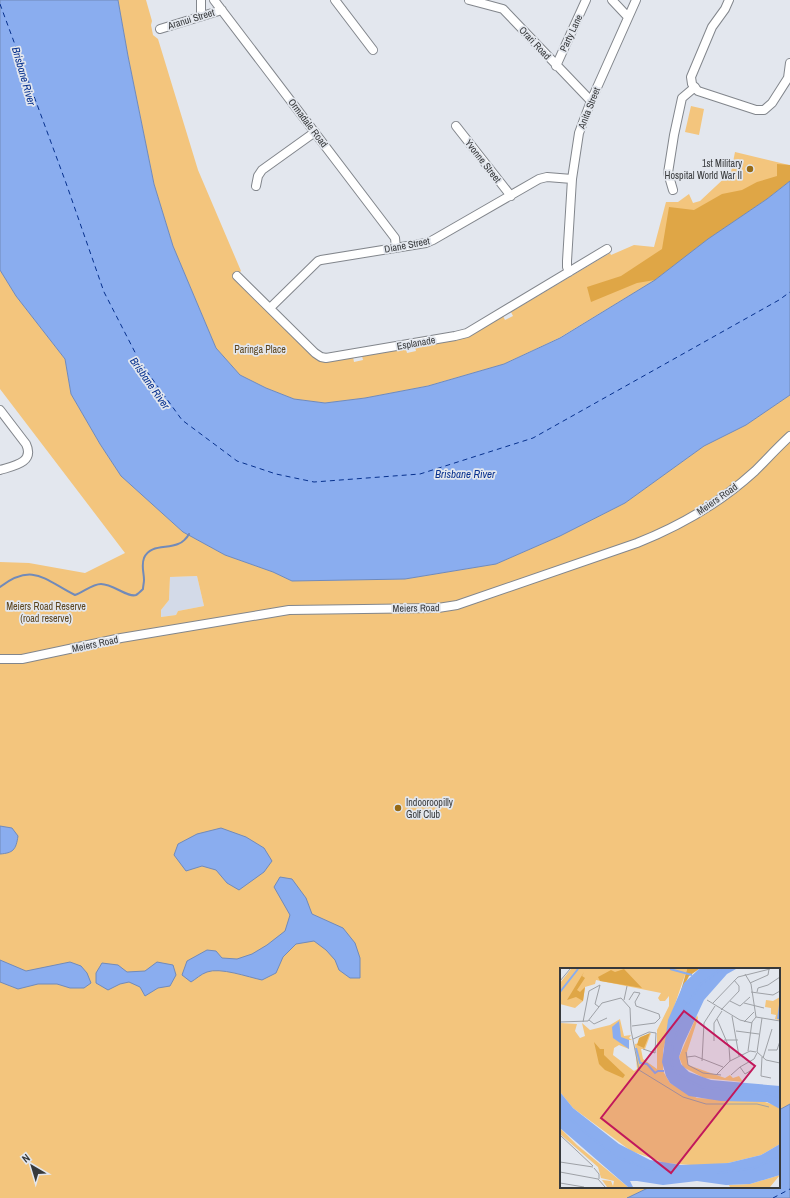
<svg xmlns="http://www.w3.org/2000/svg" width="790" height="1198" font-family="'Archivo Narrow',sans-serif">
	<rect width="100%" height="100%" fill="#e3e7ee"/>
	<path fill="#d3dae8" d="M197,576l7,30 -26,5 -2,4 -15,2v-7l8,-10 1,-23z"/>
	<path fill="#f3c57d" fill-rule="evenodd" d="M118,0h28l6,21 -1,4 2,10 5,4 40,131 43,101 -7,7 82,80 37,-1 1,5 9,-2 -1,-4 44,-8 1,5 9,-2 -1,-4 40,-7 22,-8 26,-16 2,4 8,-4 -2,-4 99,-59 1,2 23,-10 20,2 12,-45h12l11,-8 4,9 7,-2 31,-29 4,-20 54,13 1,16 -135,99 -96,58 -55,26 -77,22 -62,12 -40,5 -31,-4 -28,-11 -26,-13 -24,-27 -43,-102 -19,-62 -26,-128z
		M691,106l13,3 -5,26 -14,-3z
		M0,270l16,26 49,63 6,35 29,50 21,32 62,56 42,23 48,17 19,9 113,-2 91,-15 64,-28 65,-33 79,-57 42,-21 44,-30v709l-11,6v-141h-218v218h89l-23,11h-627v-636l29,1 56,10 40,-20 -125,-164zM197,576l7,30 -26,5 -2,4 -15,2v-7l8,-10 1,-23z"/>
	<path fill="#dfa646" d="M777,164l13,1v16l-23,18 -59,40 -53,41 -18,3 -46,19 -4,-15 34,-11 41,-27 7,-42 25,3 28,-16 20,-4 15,-8 20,-6z"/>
	<path fill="#8aadef" stroke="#718ab9" d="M0,0h118l10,56 26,128 19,62 43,102 24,27 26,13 28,11 31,4 40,-5 63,-12 76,-22 56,-26 95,-58 53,-41 59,-40 23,-18v214l-44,30 -42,21 -79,57 -65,33 -64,28 -91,15 -113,2 -19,-9 -48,-17 -42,-23 -62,-56 -21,-32 -29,-50 -6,-35 -49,-63 -16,-26z
		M0,826l12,2 6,8c-2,14 -5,17 -18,18z
		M221,828l25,9 18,11 8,13 -8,11 -25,18 -12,-7 -11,-13 -14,-4 -16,5 -12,-16 4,-11 19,-10z
		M280,877l12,2 14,19 6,16 31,14 12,15 5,15v20h-10l-11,-8 -4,-10 -9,-10 -12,-9 -18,3 -13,13 -7,16 -14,7c-14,-3 -42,-13 -55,-8 -6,2 -11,7 -16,10l-9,-7 5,-14 20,-11 9,1 6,7 15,1 15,-5 15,-9 18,-14 5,-16 -16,-28z
		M0,960l26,11 44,-9 11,4 6,7 4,10 -7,5h-14l-13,-4h-19l-20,5 -18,-7z
		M157,962l16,3 3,10 -6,11 -12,2 -13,8 -5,-9 -11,-5 -9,2 -12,6 -12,-7v-10l6,-10 16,2 9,7 18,-1z
		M790,1104v94h-163l23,-11h129v-77z"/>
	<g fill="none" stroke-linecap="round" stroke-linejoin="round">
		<path stroke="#718ab9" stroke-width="2" d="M0,587c33,-25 45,-7 75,8 9,-3 17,-11 26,-11 12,0 27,14 35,11 2,-1 5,-4 7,-6 0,-3 1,-6 1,-9 0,-8 -3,-14 0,-22 6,-14 23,-9 34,-14 4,-1 9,-6 11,-10"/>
		<path stroke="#07318e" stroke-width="1" stroke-dasharray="5 4" stroke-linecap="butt" d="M0,4l66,179 38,109 36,70 42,58 55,41 39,13 38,8 106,-8 113,-36 246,-138 11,-8
			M773,1198l17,-9"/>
		<g stroke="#82868c" stroke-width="10">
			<path id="minor" d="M201,0v16
				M214,0l181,238 1,10
				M335,0l38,50
				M469,0l34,9 88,92
				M612,0l16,17
				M729,0l-4,9 -13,18 -21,50 1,7 6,7 58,19h8l8,-7 16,-25 2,-15
				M160,29l62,-19
				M556,66l30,-66
				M456,126l55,70
				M256,186l2,-10 4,-6 53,-38
				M673,190l-5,-17 6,-38 8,-37 13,-11
				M569,272l-2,-5v-6l5,-82 7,-46 12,-32 45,-101
				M237,276l78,77 6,4 5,1 129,-22 12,-3 140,-84
				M270,308l48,-47 3,-1 105,-17 7,-3 106,-61 8,-2 25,2
				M0,410l26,34c9,19 -13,22 -26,26
				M0,659h22l99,-21 168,-28 149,-2 19,-3 180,-62c43,-17 84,-41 118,-72 12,-12 23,-24 35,-35"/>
		</g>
		<use href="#minor" stroke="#fff" stroke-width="8"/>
	</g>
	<g fill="#956915" stroke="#e3e7ee" stroke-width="1.5">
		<circle cx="750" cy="169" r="4"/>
		<circle cx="398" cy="808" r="4"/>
	</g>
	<g text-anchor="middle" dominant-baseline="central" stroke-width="3.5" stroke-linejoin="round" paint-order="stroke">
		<g font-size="10" fill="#37393b" stroke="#e3e7ee">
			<text transform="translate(191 19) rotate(-17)">Aranui Street</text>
			<text transform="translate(571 33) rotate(-65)">Party Lane</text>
			<text transform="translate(535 43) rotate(47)">Orari Road</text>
			<text transform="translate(589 108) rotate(-68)">Anita Street</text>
			<text transform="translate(308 123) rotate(53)">Ormadale Road</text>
			<text transform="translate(483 161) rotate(52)">Yvonne Street</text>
			<text transform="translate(407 245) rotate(-11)">Diane Street</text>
			<text transform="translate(416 343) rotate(-10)">Esplanade</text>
			<text transform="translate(717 499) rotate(-35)">Meiers Road</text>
			<text transform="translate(416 608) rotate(-1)">Meiers Road</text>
			<text transform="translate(95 644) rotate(-12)">Meiers Road</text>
		</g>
		<g font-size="10" fill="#37393b" stroke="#e3e7ee" text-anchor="end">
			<text x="742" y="163">1st Military<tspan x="742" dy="12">Hospital World War II</tspan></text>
			<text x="406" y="802" text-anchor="start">Indooroopilly<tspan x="406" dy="12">Golf Club</tspan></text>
		</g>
		<g font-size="10" fill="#5b441d" stroke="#e3e7ee">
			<text x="260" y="349">Paringa Place</text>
			<text x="46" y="606">Meiers Road Reserve<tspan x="46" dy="12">(road reserve)</tspan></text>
		</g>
		<g font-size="11" font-style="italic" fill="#07318e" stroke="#e3e7ee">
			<text transform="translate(24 76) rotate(74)">Brisbane River</text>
			<text transform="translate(150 383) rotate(55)">Brisbane River</text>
			<text x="465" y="474">Brisbane River</text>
		</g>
	</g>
	<g transform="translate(560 968)">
		<rect width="220" height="220" fill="#e3e7ee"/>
		<path d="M11,1h116l-14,41 -10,41v20l7,12 27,15 65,3 15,5 3,3v35l-19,11 -33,8 -25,3 -38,-3 -34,-12 -58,-43 -13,-16v-69l17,1 -2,7 5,7 5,-2 -3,-13 8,7 20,-5 10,-6 4,17 7,-1 -2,3 3,2h-4l1,9 -10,-4 -5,3 -1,7 21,16 3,-2 -2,-25 5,-1v-6l11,-4 -6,16h-4l2,10 14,10v-39l12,-24v-10l-4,5h-5l-2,-3 3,-5 -65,-13 -1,4 -10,3 -2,14 -8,7 -15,-4v-21zM220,29v16l-1,7 -4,-1 1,-4 -5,-1v-6l-6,-1 1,-7 7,1zM137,47l1,3 -11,34 1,13 37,13 5,-3 3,3 6,-2 4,6 -39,-4 -21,-11 -4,-10zM0,160l17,17 51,42h-21l-5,-7 9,1 2,5 1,-5 -13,-3 -3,-11 -38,-33zM220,207l-10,12h-40l-1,-2 21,-1z" fill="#f3c57d"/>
		<path d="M64,1l18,19 -42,-7 -2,-4 13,-7 4,2zM127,1h12l-10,7 -9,18zM24,4l-2,4 3,2 -8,12 3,2 5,-5 -2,14 -7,-4 -9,3zM90,65l-6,15 -7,-3 2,-7zM34,74l6,7h4v6l21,20 -2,3 -18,-8 -6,-6z" fill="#dfa646"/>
		<path d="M139,1h37l-9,5 -23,26 -21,45 -4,12 2,7 8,8 22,8 69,6v23l-13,-7 -46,-1 -32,-5 -19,-13 -4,-7 -4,-14 6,-42 16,-37zM59,53l2,16 8,3v9l-16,-11 -1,-11zM0,124l13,16 46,36 31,16 31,5 47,-2 33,-8 19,-11v31l-30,9 -24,1 -29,-4 -34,4 -26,-4h-7l3,6h-5l-68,-59z" fill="#8aadef"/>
		<path fill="none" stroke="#8aadef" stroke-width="2" d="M110,1l22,6M161,1l-20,15 -15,22 -13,38 -2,17 2,7 6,8 22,11 63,6 16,4M0,24l18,-23M218,51l2,-14M76,80l4,15 7,1 8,9 3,-2h6M0,140l19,19 35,29 32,12 30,5h41l37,-5 26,-12"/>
		<path fill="none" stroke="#9ea1a6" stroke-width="1" d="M185,6l6,10 5,33M0,13l10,-12M190,15l18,-8 1,-6M191,24l22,3 7,-4M197,24l1,-4 10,-3 12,-8M64,32l3,-14M69,32l5,-8 6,1 -5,9M147,32l33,20 12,3M170,33l10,5 10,-9M153,35l25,-26 32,-8M184,35l20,5M161,42l18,-19v-5l-5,-6M172,48l7,40M196,49l24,4M202,50l-5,34 9,8 14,3M157,51l12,28 1,14M29,52l5,4 13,-6M0,54l28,-1 14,-18 19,-5 9,10 1,22 8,40 44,27 23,7h51l12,3M23,54l6,-31 11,-6 -5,19 4,3M184,54l10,-10M72,58l23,-3 5,-5 -1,-4 -23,-8 -1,-4M176,63l23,3M73,71l16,-7 7,1 -1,20 -12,-4M164,72h14M154,73v-18l8,-12M208,82h9l3,-9M188,83l4,-29 4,-5M126,84l2,13 15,8 18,2M127,89l8,-1 28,11M202,89l-1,19 10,2M203,90l9,-29M142,93l2,-38 11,-17M190,103l-5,3 -5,-7 14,-8 3,-6M156,107l14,-14 20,-10 6,1M171,107l9,-8M0,167l33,31M0,194l33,5M34,200l5,6v5M0,204l38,7 7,8M0,215l24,4"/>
		<path fill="#c2185b" fill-opacity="0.15" stroke="#c2185b" stroke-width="2" d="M124,43l71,55 -84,107 -70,-55z"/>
		<rect width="220" height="220" fill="none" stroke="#37393b" stroke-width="2"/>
	</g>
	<g transform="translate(32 1166) rotate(322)" stroke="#e3e7ee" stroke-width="3" paint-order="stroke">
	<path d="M0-3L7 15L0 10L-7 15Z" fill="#37393b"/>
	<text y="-6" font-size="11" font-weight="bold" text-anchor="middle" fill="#37393b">N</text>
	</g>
</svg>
